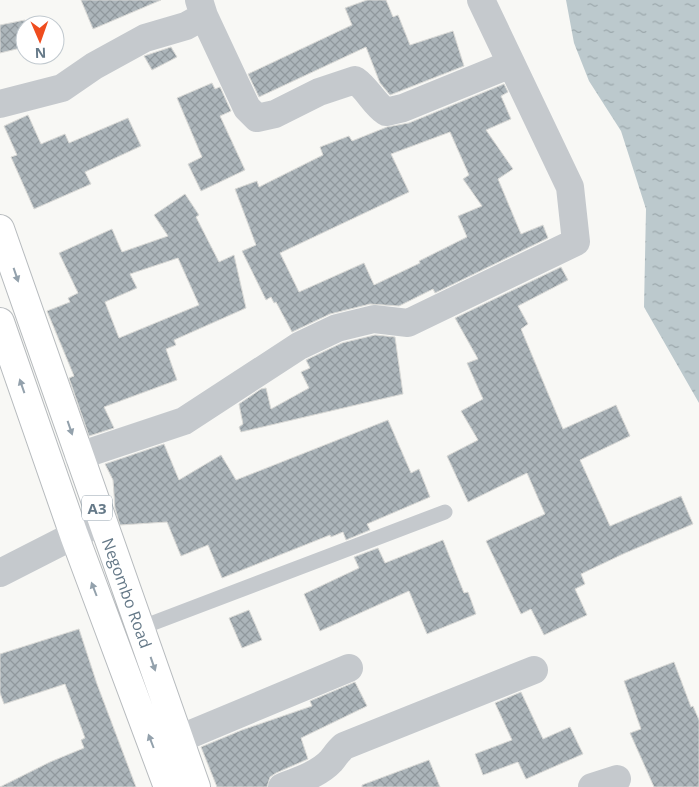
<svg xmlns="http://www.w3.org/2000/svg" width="699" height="787" font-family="'Open Sans',sans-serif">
	<defs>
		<pattern id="water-ripples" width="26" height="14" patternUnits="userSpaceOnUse" patternTransform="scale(1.25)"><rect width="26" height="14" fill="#bcc9cd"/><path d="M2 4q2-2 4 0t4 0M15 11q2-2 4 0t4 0" fill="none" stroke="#9ca8ac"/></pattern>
		<pattern id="building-cross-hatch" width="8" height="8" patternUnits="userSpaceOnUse" patternTransform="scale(1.25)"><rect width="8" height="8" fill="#acb5ba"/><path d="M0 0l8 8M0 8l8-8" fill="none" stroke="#90989d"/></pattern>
	</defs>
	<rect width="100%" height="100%" fill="#f8f8f5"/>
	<path fill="url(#water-ripples)" d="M566,0h133v403l-55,-96 2,-98 -25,-78 -32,-50 -15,-38z"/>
	<path fill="url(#building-cross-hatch)" stroke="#dadad7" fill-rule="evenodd" d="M81,0h80l-68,29z
		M367,0h19l7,17 5,-2 12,30 43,-14 11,35 -74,29 -10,-12 -14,-36 -107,50 -11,-23 104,-49 -7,-17z
		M25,20v27l-25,6v-28z
		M171,47l6,10 -25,13 -8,-14z
		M212,83l3,6 5,-2 11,24 -11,5 25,54 -44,21 -13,-27 14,-7 -25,-59z
		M504,84l4,8 -7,4 10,23 -25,11 27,39 -15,10 23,55 22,-9 5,13 -113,55 -2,-4 -34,17 -29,-2 -40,10 -38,18 -16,-30 -2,1 -3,-6 -5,3 -24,-49 14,-6 -21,-56 22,-8 2,6 64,-32 -3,-8 29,-11 3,5 35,-14 22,-4zM450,132l19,43 -6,4 19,27 -24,10 9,21 -48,24 1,2 -46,22 -10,-22 -65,29 -19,-39 129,-61 -18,-38z
		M28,115l13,29 24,-10 4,9 59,-25 13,28 -56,26 6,12 -57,25 -23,-52 6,-2 -13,-29z
		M185,194l14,21 -3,2 23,45 15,-7 12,53 -72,32 2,5 -10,4 11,31 -73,27 10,21 -25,8 -20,-58 5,-2 -27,-65 23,-9 -2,-4 10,-5 -19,-40 53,-24 10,23 46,-16 -14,-21zM178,258l21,47 -80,33 -14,-36 32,-14 -7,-14z
		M561,267l7,13 -50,26 10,18 -7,5 42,100 53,-24 14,31 -50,24 30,66 71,-30 12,28 -70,30 -42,20 4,10 -10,5 12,26 -43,20 -13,-26 -10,5 -35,-73 59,-27 -18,-41 -59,29 -21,-46 31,-16 -17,-29 22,-12 -16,-36 11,-4 -23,-41z
		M375,335l20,2 8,57 -162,38 -2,-5 4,-3 -4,-20 22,-15 5,-1 5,21 38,-21 -8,-16 9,-4 -4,-8 36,-17z
		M388,420l23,53 8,-4 11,28 -63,27 3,6 -24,10 -3,-8 -12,5 -1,-2 -108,43 -14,-33 -27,11 -14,-34 -47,3 -5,-17 -2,-28 -8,-16 59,-20 15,36 42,-25 15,25z
		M443,540l21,53 4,-1 8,22 -49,20 -18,-43 -89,40 -16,-37 55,-26 -5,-11 24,-9 7,15z
		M249,610l13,30 -20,8 -13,-30z
		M79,629l18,55 39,103h-136l50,-25 34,-14 -3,-8 4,-2 -20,-54 -61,20 -4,-11v-39z
		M674,662l17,45 2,-1 6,14v67h-45l-24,-54 11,-4 -17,-48z
		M355,682l12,24 -66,32 7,21 -32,14 -6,4 -3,10h-50l-16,-40 41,-17 70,-24 -2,-5z
		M521,692l22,47 27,-12 13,27 -57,25 -8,-17 -35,13 -8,-21 37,-14 -17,-37z
		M429,760l11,27h-78v-2z"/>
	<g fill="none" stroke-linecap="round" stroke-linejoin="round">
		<g stroke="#b7bbbe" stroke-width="30">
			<path id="highway" d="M0,229l196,558
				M0,322l74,213 94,252"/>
		</g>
		<path stroke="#c5c9cd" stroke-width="15" d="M140,628l305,-116"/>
		<path stroke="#c5c9cd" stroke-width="28" d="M204,16l43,92 10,10 18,-4 44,-22 36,-12c13,9 18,23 31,32l17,-4 108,-44
			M0,104l62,-16 32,-22 51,-28 41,-12 18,-10 -5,-16
			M79,456l105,-35 115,-75 38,-18 37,-9 34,4 168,-81 -6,-55 -89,-187
			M0,573l102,-52
			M179,739l170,-71
			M282,787c16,-6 37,-13 49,-26 4,-5 8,-11 13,-15l190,-76
			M592,787l25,-8"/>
		<use href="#highway" stroke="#fff" stroke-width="28"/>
	</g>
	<defs><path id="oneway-solid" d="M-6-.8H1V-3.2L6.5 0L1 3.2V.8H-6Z" transform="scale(1.25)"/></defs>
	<g fill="#93a1ac">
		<use href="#oneway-solid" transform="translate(16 275) rotate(71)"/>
		<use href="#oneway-solid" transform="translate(22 386) rotate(-109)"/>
		<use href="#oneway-solid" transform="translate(70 428) rotate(71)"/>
		<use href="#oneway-solid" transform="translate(94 589) rotate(-111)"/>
		<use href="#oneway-solid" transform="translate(153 664) rotate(71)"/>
		<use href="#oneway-solid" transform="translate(151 741) rotate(-111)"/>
	</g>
	<g text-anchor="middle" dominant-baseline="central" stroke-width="5" stroke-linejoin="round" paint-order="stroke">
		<rect fill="#fff" stroke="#93a1ac" stroke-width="1" x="82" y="495.5" width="30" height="25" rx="4"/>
		<g font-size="15" font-weight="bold" fill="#657988">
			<text x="97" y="508">A3</text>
		</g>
		<g font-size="16" fill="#657988" stroke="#fff">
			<text transform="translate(127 593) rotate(70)">Negombo Road</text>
		</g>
	</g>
	<g transform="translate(40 40) rotate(178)"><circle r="24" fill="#ffffff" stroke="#c1c9cf"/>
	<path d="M0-4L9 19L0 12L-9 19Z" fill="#ef4c1e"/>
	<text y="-8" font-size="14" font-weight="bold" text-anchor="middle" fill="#657988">N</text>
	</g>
</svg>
